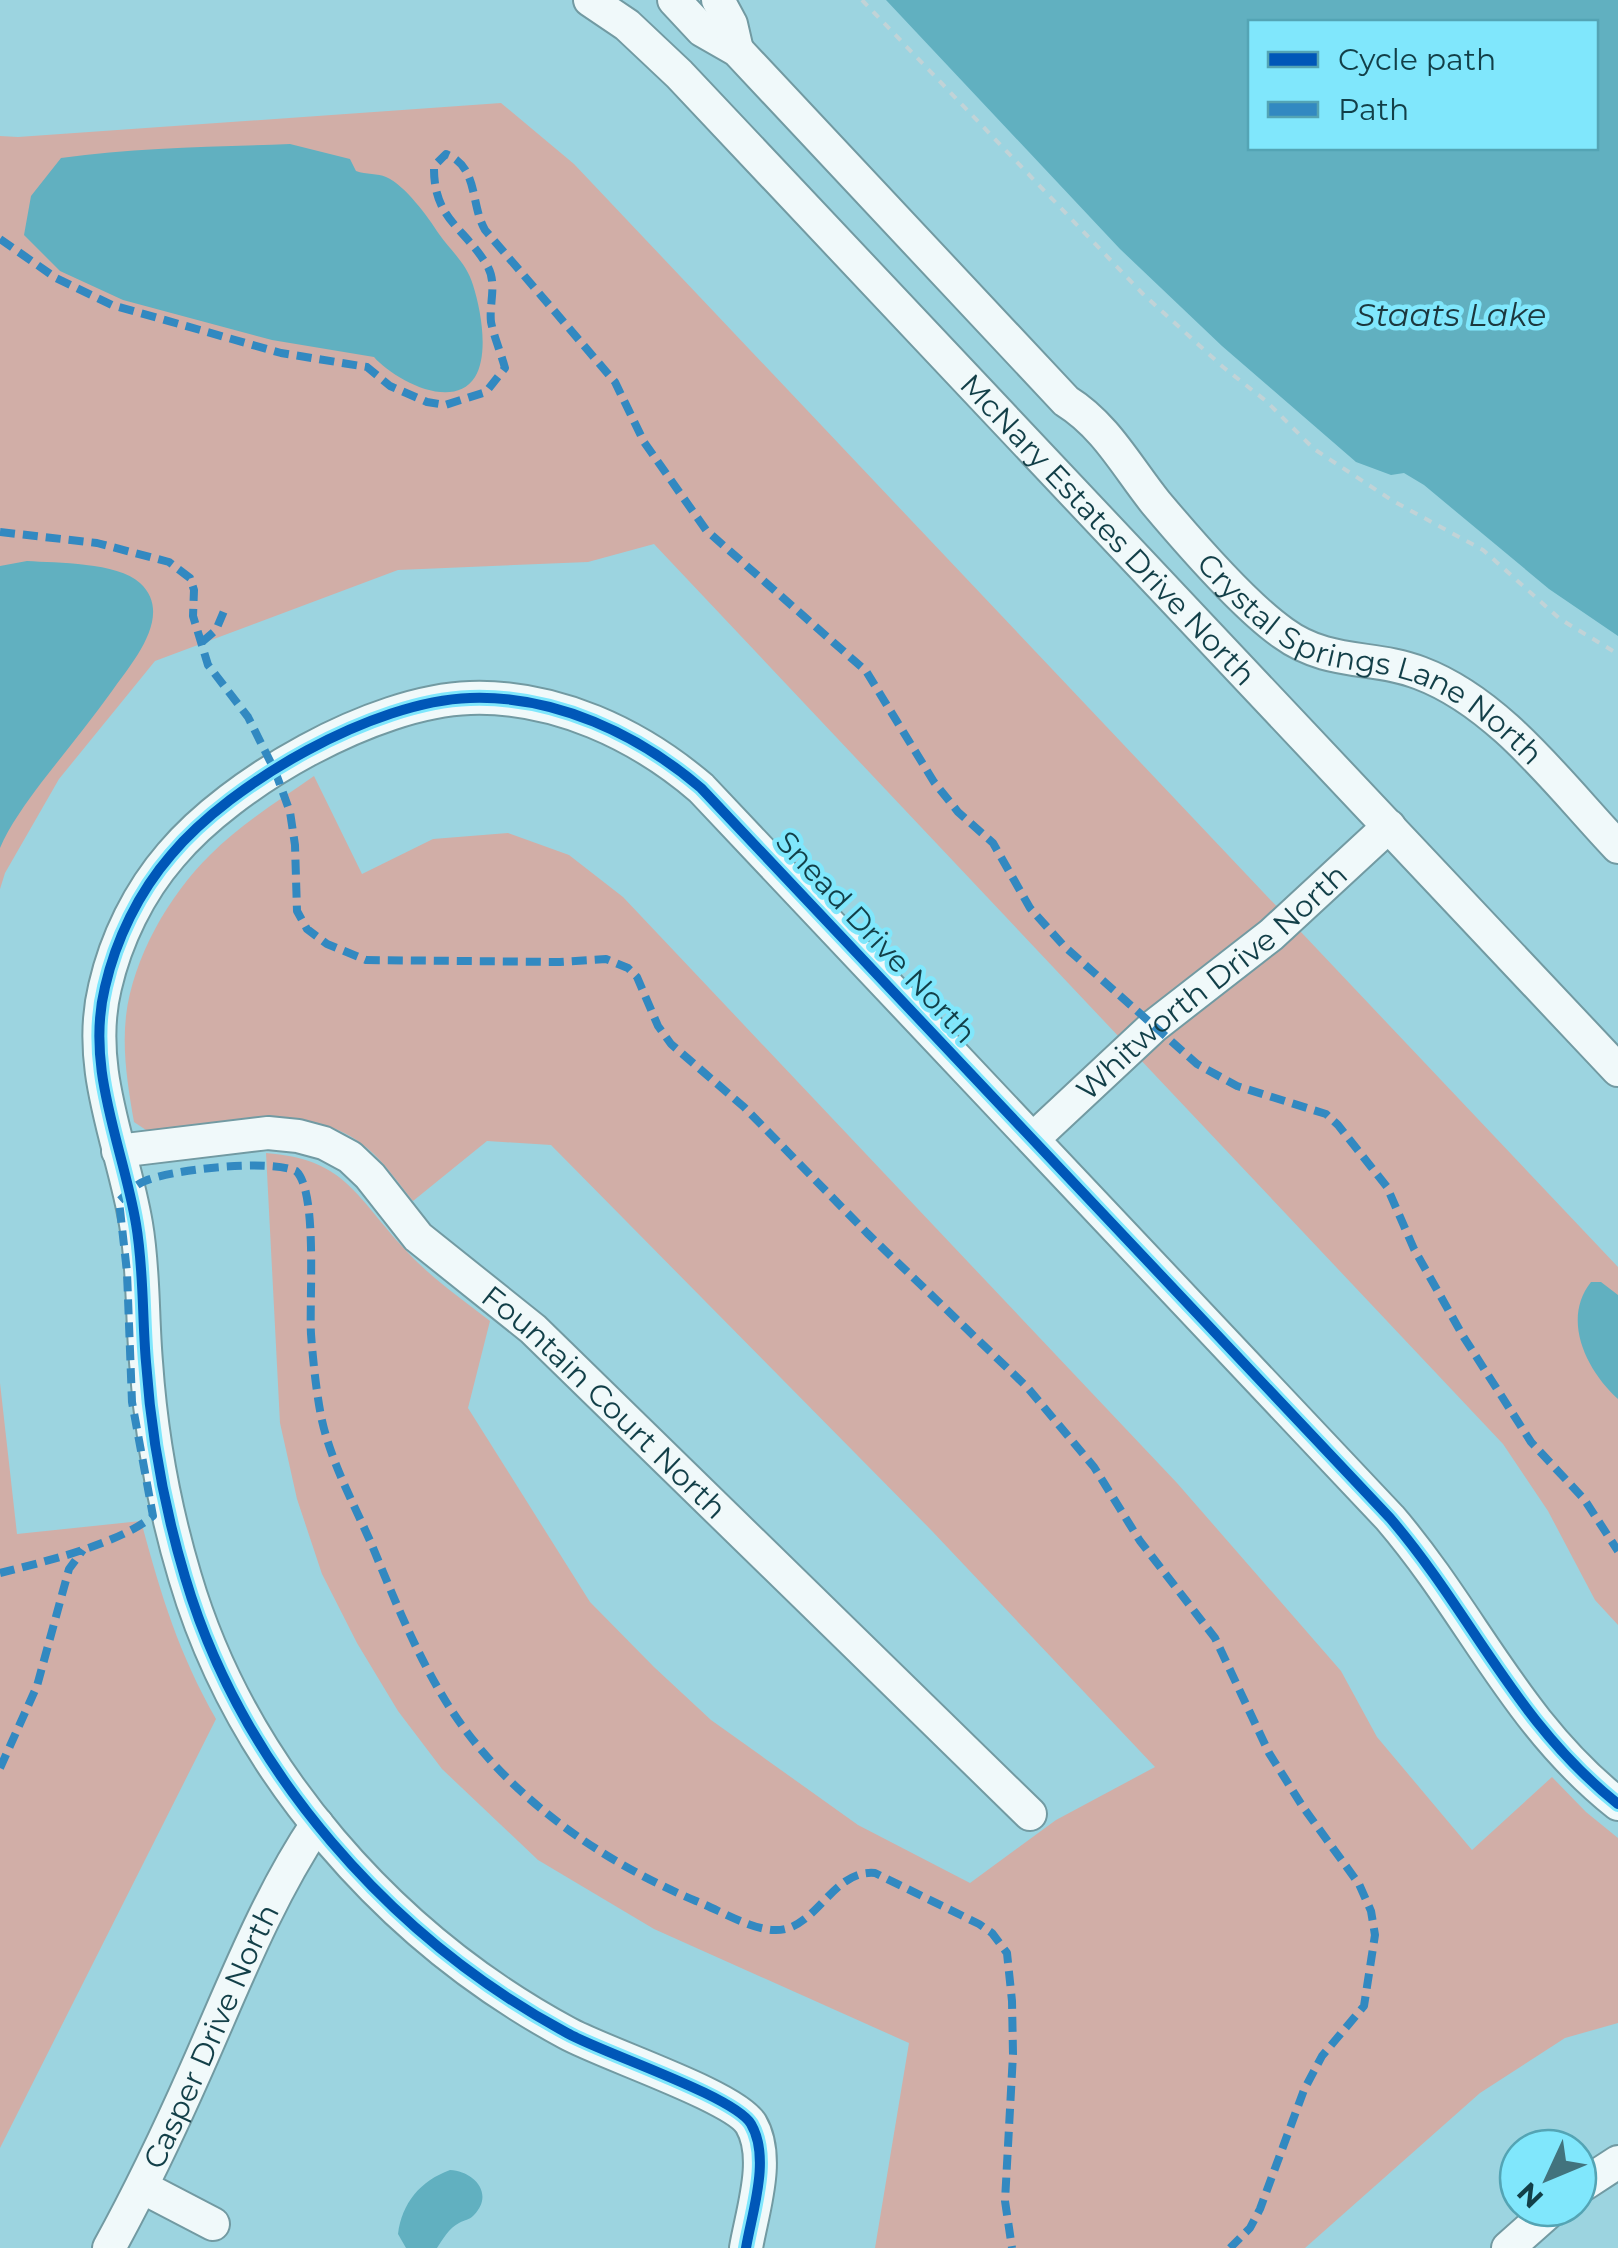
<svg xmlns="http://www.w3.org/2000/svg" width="1618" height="2248" font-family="Montserrat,sans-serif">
	<rect width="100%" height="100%" fill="#9cd4e0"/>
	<path fill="#d1aea7" d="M501,103l73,61 1044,1103v358l-23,-25 -47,-89 -45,-67 -849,-900 -66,18 -190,8 -243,91 -96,118 -54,94 -5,16v-753l18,1z
		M314,776l48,98 71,-35 75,-6 61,22 54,42 554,586 164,188 36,66 95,113 80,-73 34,35 32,26v185l-53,15 -85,55 -175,155h-430l34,-205 -255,-114 -116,-69 -96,-91 -44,-58 -41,-68 -35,-69 -25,-75 -17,-76 -14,-270c77,6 88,40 135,92 25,29 58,52 89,76l-22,87 122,194 64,65 57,53 147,105 112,58 86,-63 99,-53 -223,-236 -381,-386 -64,-4 -74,60c-15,-18 -28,-38 -46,-53 -62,-51 -147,-25 -218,-16l-15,-10c-6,-35 -12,-70 -8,-106 7,-58 43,-121 84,-161 31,-31 68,-54 104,-79z
		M0,1383l17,151 124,-13c20,74 37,131 75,198l-216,429z"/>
	<path fill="#61b0c0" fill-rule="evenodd" d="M886,0h732v636l-69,-47 -125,-104 -20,-12 -13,2 -35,-13 -134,-116 -102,-97zM1596,22v126h-346v-126z
		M290,144l60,15 6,12c10,4 22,2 30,6 19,8 42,40 53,57 12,17 28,30 34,51 8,25 16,69 2,92 -22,35 -82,2 -101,-20l-102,-17 -149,-40 -63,-29 -36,-36 7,-39 30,-38c76,-11 153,-11 229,-14z
		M27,561c30,2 90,1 113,22 35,32 -9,81 -28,108 -22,31 -47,61 -71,92 -14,19 -32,43 -41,65v-282z
		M1591,1282h10l17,13v104c-31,-28 -57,-79 -27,-117z
		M450,2170c23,1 45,23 24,45 -6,6 -8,4 -15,8 -10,5 -16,16 -22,25h-31l-8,-14c4,-31 22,-53 52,-64z"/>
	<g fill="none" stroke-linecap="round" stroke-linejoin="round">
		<g stroke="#729aa2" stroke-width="36">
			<g id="minor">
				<path id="s1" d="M590,0l37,25 52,49 939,996"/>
				<path id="s2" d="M674,0l28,30 35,20 329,351c40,25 61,66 90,102 32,38 87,102 127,130 45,33 91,22 137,40 80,30 140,113 198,174"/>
				<path d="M718,0l13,24 6,26"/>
				<path id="s3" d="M1033,1139l121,-113 117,-91 118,-109"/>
				<path id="s4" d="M118,1151l150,-18 30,3 26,7 26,14 20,19 48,61 115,92 497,485"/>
				<path d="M142,2187l71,37"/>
				<path d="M1578,2188l40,-26"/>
				<path id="s5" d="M109,2248c32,-58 60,-117 87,-178 37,-83 70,-170 121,-246"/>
				<path d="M746,2248c6,-36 25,-90 5,-124 -17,-28 -146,-70 -184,-91 -176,-95 -325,-263 -382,-456 -21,-70 -34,-143 -39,-215 -4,-46 -2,-92 -10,-138 -13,-78 -51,-155 -31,-237 11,-48 34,-95 66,-132 61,-73 203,-154 299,-157 85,-3 168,36 231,90l689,730c83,97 125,204 228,286"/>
				<path d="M1508,2248l45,-40"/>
			</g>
		</g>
		<path stroke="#c1d3d7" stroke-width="4" stroke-dasharray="8 8" stroke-linecap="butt" d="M862,0l281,294 80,73 43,34 48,48 79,52 90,49 77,69 58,35"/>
		<use href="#minor" stroke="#f0f9fa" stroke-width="32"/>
		<path stroke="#3289c1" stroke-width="8" stroke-dasharray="15 8" stroke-linecap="butt" d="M0,239l56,39 56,27 169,48 86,14 23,19 37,16 18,3 41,-13 19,-24c-4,-15 -11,-31 -14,-46 -2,-18 6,-38 -3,-55 -23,-40 -55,-47 -54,-101l12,-12c33,13 24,50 39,76l130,152 29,60 62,88 160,141 68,111 24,30 35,31 37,65 34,38 133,118 40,22 89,28 12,11 49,62 27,62 49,87 68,106 53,57 34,52
			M0,532l97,11 72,19 21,16 4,12 -1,26 15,49 40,52 27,54 15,41 5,33 2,66 10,18 20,15 39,16 194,2 46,-3 22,9 9,9 21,49 13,18 73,63 123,126 160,154 67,80 46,74 75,97 54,115 34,54 56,77 12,27 4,24 -11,71 -42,50 -18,34 -44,119 -10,19 -20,20
			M202,642l14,-12 8,-19
			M0,1573c43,-11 119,-29 153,-57l-21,-114 -5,-130 -8,-71c8,-7 17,-17 26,-20 29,-12 123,-22 151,-10 22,20 13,128 15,163 2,27 5,55 10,82 9,44 32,86 50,127 22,53 44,108 74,157 56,92 153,160 251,201 23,9 52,27 77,29 43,3 58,-61 102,-57l104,51 13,9 15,20 5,48 1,53 -8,147 7,47
			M0,1768l37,-82 32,-117 14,-19"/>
		<g stroke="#80e7fc" stroke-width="16">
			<path id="cycleway" d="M746,2248c6,-36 25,-90 5,-124 -17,-28 -146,-70 -184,-91 -176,-95 -325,-263 -382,-456 -21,-70 -34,-143 -39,-215 -4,-46 -2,-92 -10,-138 -13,-78 -51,-155 -31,-237 11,-48 34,-95 66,-132 61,-73 203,-154 299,-157 85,-3 168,36 231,90l689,730c83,97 125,204 228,286"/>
		</g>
		<use href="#cycleway" stroke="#0057b8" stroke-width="10"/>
	</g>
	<g text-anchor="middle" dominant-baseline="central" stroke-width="9" stroke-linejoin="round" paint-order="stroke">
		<g font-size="30" fill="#123f48" stroke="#80e7fc">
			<text stroke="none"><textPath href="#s1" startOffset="742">McNary Estates Drive North</textPath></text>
			<text stroke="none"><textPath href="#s2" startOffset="972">Crystal Springs Lane North</textPath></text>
			<text transform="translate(876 937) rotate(47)">Snead Drive North</text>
			<text stroke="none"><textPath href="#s3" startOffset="238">Whitworth Drive North</textPath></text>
			<text stroke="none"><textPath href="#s4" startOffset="592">Fountain Court North</textPath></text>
			<text stroke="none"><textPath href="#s5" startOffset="235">Casper Drive North</textPath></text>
		</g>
		<g font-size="32" font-style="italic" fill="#1c383e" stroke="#80e7fc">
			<text x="1451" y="314">Staats Lake</text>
		</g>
	</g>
	<rect x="1248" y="20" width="350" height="130" fill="#80e7fc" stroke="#54a4b4" stroke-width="2.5"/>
	<rect x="1268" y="52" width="50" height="15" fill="#0057b8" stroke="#54a4b4" stroke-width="2.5"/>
	<text x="1338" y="70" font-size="30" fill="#123f48">Cycle path</text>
	<rect x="1268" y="102" width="50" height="15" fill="#3289c1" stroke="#54a4b4" stroke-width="2.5"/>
	<text x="1338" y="120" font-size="30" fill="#123f48">Path</text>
	<g transform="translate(1548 2178) rotate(226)"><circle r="48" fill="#80e7fc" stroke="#54a4b4" stroke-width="2.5"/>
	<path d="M0-8L18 38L0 25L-18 38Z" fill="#42737d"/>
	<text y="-15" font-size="28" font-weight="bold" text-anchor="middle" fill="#123f48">N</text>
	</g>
</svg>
